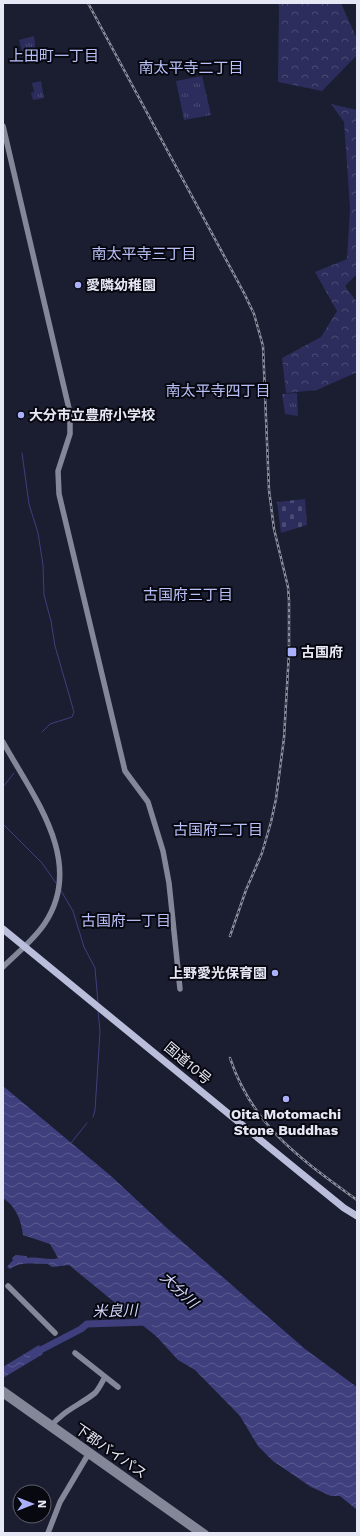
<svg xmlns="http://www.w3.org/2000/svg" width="360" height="1536" font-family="'Work Sans','Noto Sans JP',sans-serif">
	<defs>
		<pattern id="forest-crowns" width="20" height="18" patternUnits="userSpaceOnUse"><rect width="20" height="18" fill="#2c2d5c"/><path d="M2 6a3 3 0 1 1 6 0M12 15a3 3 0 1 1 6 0" fill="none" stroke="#4b4b74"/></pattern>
		<pattern id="cemetery-stones" width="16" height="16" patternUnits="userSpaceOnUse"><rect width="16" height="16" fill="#2c2d5c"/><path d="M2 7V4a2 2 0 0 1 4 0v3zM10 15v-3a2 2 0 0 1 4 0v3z" fill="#4b4b74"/></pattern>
		<pattern id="park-tufts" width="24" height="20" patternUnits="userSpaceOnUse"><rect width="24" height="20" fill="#2c2d5c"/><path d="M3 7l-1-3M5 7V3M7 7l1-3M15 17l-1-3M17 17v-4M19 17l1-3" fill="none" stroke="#4b4b74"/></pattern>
		<pattern id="water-waves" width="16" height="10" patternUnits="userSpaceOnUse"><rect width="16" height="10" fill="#3e3f7c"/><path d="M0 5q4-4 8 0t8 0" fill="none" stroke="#5a5b8f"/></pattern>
	</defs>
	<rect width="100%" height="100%" fill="#1b1d31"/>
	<path fill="url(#forest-crowns)" d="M277,3h64l16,36v16l-35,36 -44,-9 1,-76z
		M331,104l26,6v164l-12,12 12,16v74l-2,-3 -38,17 -31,3 -4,-35 39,-21 16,-26 -22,-39 32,-13 3,-51 -6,-86z"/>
	<path fill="url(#cemetery-stones)" d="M305,499l2,26 -26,8 -4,-31z"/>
	<path fill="url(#park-tufts)" d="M34,36l3,24 -12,3 -6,-23z
		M202,76l9,39 -27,5 -8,-39z
		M41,81l3,17 -11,2 -2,-7 3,-1 -2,-9z
		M297,393l1,23 -13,-2 -3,-20z"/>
	<path fill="url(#water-waves)" d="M3,1086l108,90 58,54 136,119 52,38v123l-17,-14h-9l-20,-9 -38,-26 -15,-15 -18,-30 -45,-46 -17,-10 -21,-23 -88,-72 -17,2 -4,-3c-13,0 -28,-3 -38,5l-3,-2 6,-7 -1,-2 4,-3 10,1 2,2c9,-2 22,3 30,0l-8,-14 -27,-9c-2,-16 -7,-28 -20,-37z
		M39,1345l4,9 -40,24v-11z"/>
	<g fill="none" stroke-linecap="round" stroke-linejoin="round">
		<path stroke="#3e3f7c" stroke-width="1" d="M22,453l7,51 9,29 5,32 1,30 7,26 4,25 19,66 -2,5 -22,7 -8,8
			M3,787l11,-14
			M3,824l39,39 14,20
			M60,889l13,22 11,36 11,21 3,35
			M93,1117l2,-7 5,-78 -2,-21
			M71,1143l16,-20"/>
		<path stroke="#3e3f7c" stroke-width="7" d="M33,1354l48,-25 6,-5 62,-2"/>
		<path stroke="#848798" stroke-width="5.5" d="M3,126l67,287v21l-12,37 1,23 66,277 23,31 15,49 6,32 11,106
			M3,742c29,53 83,119 42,181 -11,17 -28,30 -42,44
			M8,1286l47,47
			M75,1353l43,34
			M3,1389l203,144
			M3,1395l195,138
			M50,1427c14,-17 30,-22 45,-34 4,-4 7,-11 10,-16
			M48,1533l12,-31 29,-49"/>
		<path stroke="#bbbeda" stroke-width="7" d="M3,929l299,245 42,34 13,8"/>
		<g stroke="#8c8e9f" stroke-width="2.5">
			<path id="rail" d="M88,3l156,290 10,21 9,32 6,144 5,39 14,58 1,14v51l-5,86 -8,61 -5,23 -9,31 -16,37 -16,46
				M230,1058c23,69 71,101 127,142"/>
		</g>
		<use href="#rail" stroke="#070810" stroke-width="1" stroke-dasharray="3" stroke-linecap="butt"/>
	</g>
	<g fill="#aab0fc" stroke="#070810" stroke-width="1.5">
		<circle cx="78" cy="285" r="4"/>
		<circle cx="21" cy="415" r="4"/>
		<rect x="287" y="647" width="10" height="10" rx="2"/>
		<circle cx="275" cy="973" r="4"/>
		<circle cx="286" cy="1099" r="4"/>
	</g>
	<g text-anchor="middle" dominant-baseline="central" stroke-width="4" stroke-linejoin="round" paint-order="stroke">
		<g font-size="14" font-weight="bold" fill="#e6e8f6" stroke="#070810" text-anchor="start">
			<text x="86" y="285">愛隣幼稚園</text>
			<text x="29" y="415">大分市立豊府小学校</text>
			<text x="301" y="652">古国府</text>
			<text x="267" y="973" text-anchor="end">上野愛光保育園</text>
			<text x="286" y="1114" text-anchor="middle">Oita Motomachi<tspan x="286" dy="16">Stone Buddhas</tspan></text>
		</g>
		<g font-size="14" fill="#e6e8f6" stroke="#070810">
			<text transform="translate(188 1063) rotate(40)">国道10号</text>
			<text transform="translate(111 1451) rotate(35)">下郡バイパス</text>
		</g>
		<g font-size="15" fill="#bac0f9" stroke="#070810">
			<text x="54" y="56">上田町一丁目</text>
			<text x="191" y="68">南太平寺二丁目</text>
			<text x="144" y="254">南太平寺三丁目</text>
			<text x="218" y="391">南太平寺四丁目</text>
			<text x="188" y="595">古国府三丁目</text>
			<text x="218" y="830">古国府二丁目</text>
			<text x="126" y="921">古国府一丁目</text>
		</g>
		<g font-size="15" font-style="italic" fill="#d1d5fb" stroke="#070810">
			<text transform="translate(179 1290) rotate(43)">大分川</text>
			<text transform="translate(115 1311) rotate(-2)">米良川</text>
		</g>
	</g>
	<rect width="360" height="1536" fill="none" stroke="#e6e8f6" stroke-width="8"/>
	<g transform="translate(32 1504) rotate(90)"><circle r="19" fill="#070810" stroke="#60626c"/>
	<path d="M0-3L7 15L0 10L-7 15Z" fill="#aab0fc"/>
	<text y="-6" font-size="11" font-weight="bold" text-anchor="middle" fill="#e6e8f6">N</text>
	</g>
</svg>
